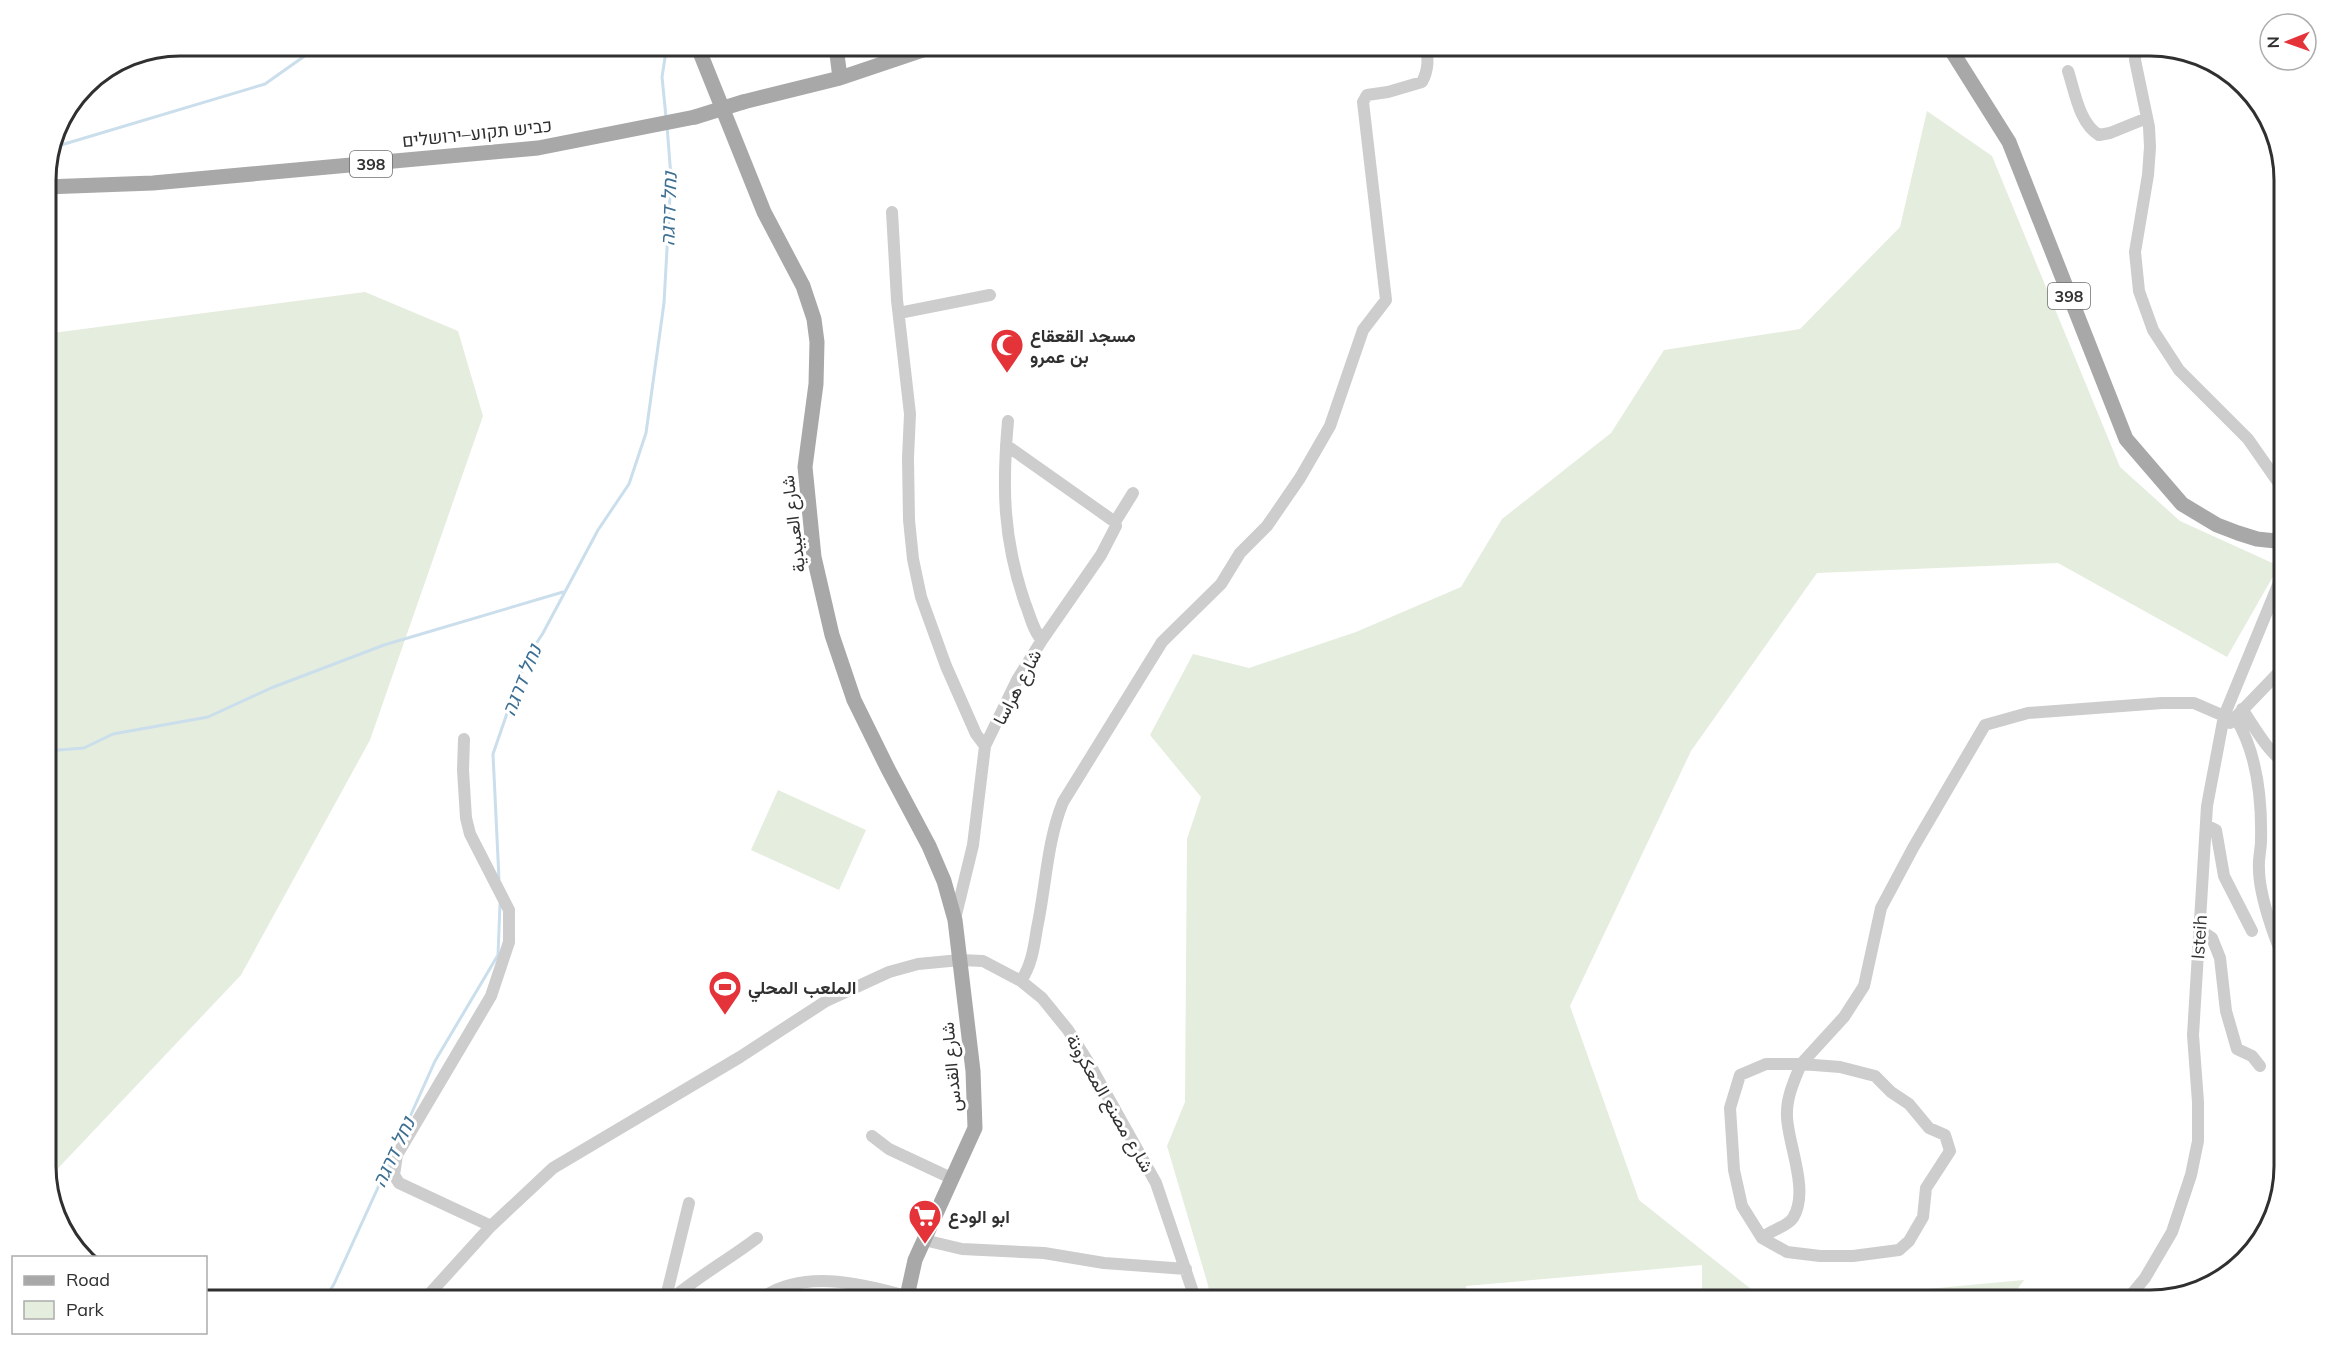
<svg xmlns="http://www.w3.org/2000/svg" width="2330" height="1346" font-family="Mulish,Vazirmatn,Heebo,sans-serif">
	<rect width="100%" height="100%" fill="#fff"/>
	<path fill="#e5edde" d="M1927,111l65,45 128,311 60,54 99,45 -52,91 -169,-94 -241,10 -126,178 -121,255 69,194 127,101h-64v-36l-236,21 -1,15h-254l-3,-16 -41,-139 18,-44 2,-263 14,-42 -51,-62 43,-81 56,14 107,-36 105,-45 41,-68 109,-86 53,-83 136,-21 100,-102z
		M365,292l93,39 25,85 -113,324 -129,235 -194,205 -2,-846z
		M778,790l88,40 -27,60 -88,-40z
		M2024,1280l-15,21h-211z"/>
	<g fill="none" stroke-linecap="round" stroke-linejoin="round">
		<path stroke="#cadeec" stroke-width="3" d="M666,117l-4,-40 5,-32
			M51,148l214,-64 41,-29 9,-10
			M45,751l39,-3 29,-14 95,-17 63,-29 113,-43 179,-53
			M499,879l-6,-125 32,-93 18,-28 55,-103 31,-46 17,-51 18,-130 7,-126 -4,-51
			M400,1139l35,-78 63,-106 2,-51
			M324,1301l10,-17 57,-125"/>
		<path stroke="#cdcdcd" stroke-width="12" d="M2136,45l-1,15 14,67 1,20 -2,28 -13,77 4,39 14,39 26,40 69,69 37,53
			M2068,71c7,21 11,52 31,64l11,-2 37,-15
			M892,212l5,88 13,114 -2,44 1,62 4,39 8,38 25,69 30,68 9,12
			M899,313l91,-18
			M1006,445l109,77 1,4 -15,29 -59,85
			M1115,522l18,-29
			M2242,709c10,14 28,47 43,53
			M2235,717c22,35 27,82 26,124 0,9 -3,18 -2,28 0,25 15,69 26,92
			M2230,723l55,-57
			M464,739l-1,31 3,48 4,16 39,76v32l-18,54 -94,159 -3,20 5,8 92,43
			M2206,825l10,5 8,46 28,55
			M955,919l18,-74 12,-99 32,-66 25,-40c-9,-9 -12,-25 -17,-37 -22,-64 -23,-116 -17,-182
			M2200,930l12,8 8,20 6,53 11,38 15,7 8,10
			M1021,981c11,-17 13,-34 16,-53 9,-42 10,-87 26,-126l99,-160 59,-58 19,-31 27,-27 33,-48 30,-52 33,-96 23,-30 -23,-198 4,-7 21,-3 34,-10c7,-13 6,-23 4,-37
			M872,1136l17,13 62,29
			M1762,1238c9,-8 25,-11 31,-20 17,-27 -5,-73 -6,-101 -1,-19 7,-36 14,-53l39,3 35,9 16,16 18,12 20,24 16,7 5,16 -24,37 -3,29 -14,24 -10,9 -46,6h-33l-33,-4 -25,-14 -20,-32 -8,-36 -4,-62 10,-33 26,-11h35l43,-47 20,-31 17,-78 32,-60 72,-123 43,-12 134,-10h32l30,13
			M924,1240l38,9 82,4 60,10 82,6
			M423,1301l68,-75 62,-58 187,-111 86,-56 63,-29 29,-8 42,-4 23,1 38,20 21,17 26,32 22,35 66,118 40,118
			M665,1301l24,-98
			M669,1301c28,-24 59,-41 88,-63
			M758,1301c41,-33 102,-18 148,-5
			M2126,1301l19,-23 27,-46 19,-57 7,-34v-39l-5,-67 14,-229 17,-90 61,-148"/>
		<path stroke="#a8a8a8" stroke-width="15" d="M697,45l67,167 39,74 11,33 3,23 -1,42 -11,83 9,90 18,78 22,65 34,69 41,77 15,35 11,39 18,151 2,57 -60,132 -9,41
			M831,45l6,9 3,24
			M1948,45l61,97 117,297 56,65 35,21 21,8 19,6 28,3
			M743,102l97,-24 98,-33
			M45,187l108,-4 385,-35 157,-31"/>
		<path stroke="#a8a8a8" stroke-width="15" d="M695,117l48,-15"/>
	</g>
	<defs>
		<g id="mosque-pin" transform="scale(1.725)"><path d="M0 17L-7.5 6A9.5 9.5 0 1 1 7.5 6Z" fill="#e5333a" stroke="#fff"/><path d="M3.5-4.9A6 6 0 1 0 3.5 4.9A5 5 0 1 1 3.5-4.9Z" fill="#fff"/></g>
		<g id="stadium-pin" transform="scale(1.725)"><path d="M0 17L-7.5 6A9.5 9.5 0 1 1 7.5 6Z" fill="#e5333a" stroke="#fff"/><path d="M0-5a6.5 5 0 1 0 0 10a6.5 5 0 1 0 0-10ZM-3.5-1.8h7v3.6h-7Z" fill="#fff"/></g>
		<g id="supermarket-pin" transform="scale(1.725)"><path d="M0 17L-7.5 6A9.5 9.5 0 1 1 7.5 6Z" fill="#e5333a" stroke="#fff"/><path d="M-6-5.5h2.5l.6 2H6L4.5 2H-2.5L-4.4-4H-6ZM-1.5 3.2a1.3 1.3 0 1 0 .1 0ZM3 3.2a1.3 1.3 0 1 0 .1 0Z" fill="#fff"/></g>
	</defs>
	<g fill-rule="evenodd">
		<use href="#mosque-pin" x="1007" y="345"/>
		<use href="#stadium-pin" x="725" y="987"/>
		<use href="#supermarket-pin" x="925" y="1216"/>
	</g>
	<g text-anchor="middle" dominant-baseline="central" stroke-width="6" stroke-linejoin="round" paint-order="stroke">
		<g fill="#fff" stroke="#6e6e6e" stroke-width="1.5">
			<rect x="350" y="151" width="42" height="26" rx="4.5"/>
			<rect x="2048" y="283" width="42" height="26" rx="4.5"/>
		</g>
		<g font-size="16" font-weight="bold" fill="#303030">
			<text x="371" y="164">398</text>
			<text x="2069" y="296">398</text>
		</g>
		<g font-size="18" fill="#303030" stroke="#fff">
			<text transform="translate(477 133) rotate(-6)">כביש תקוע–ירושלים</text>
			<text transform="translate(793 524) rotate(-97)">شارع العبيدية</text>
			<text transform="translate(1017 687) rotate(-62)">شارع هراسا</text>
			<text transform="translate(2199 937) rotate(-86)">Isteih</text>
			<text transform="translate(951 1067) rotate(-95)">شارع القدس</text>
			<text transform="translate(1110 1103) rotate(60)">شارع مصنع المعكرونة</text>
		</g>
		<g font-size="18" font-weight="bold" fill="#303030" stroke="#fff" text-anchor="start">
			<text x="1030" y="335">مسجد القعقاع<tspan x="1030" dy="21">بن عمرو</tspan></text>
			<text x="748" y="987">الملعب المحلي</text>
			<text x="948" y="1216">ابو الودع</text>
		</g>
		<g font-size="20" font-style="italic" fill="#3d6f93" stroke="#fff">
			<text transform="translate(668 209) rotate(-88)">נחל דרגה</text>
			<text transform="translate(521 680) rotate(-68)">נחל דרגה</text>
			<text transform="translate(393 1152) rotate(-65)">נחל דרגה</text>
		</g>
	</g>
	<path d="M0 0H2330V1346H0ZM180 56H2150A124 124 0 0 1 2274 180V1166A124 124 0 0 1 2150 1290H180A124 124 0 0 1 56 1166V180A124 124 0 0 1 180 56Z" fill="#fff" fill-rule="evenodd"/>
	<path fill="none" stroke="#303030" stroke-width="3" d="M180 56H2150A124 124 0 0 1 2274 180V1166A124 124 0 0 1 2150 1290H180A124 124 0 0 1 56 1166V180A124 124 0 0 1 180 56Z"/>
	<rect x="12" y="1256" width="195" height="78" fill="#ffffff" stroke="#acacac" stroke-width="1.5"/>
	<rect x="24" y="1276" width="30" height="9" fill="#a8a8a8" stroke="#acacac" stroke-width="1.5"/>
	<text x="66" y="1286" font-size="18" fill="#303030">Road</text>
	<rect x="24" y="1301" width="30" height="18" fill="#e5edde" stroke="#acacac" stroke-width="1.5"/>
	<text x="66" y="1316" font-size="18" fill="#303030">Park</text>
	<g transform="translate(2288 42) rotate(269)"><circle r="28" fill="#ffffff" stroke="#acacac" stroke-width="1.5"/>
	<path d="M0-4.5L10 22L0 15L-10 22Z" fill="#e5333a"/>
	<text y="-9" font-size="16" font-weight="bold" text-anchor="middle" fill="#303030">N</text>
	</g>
</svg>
